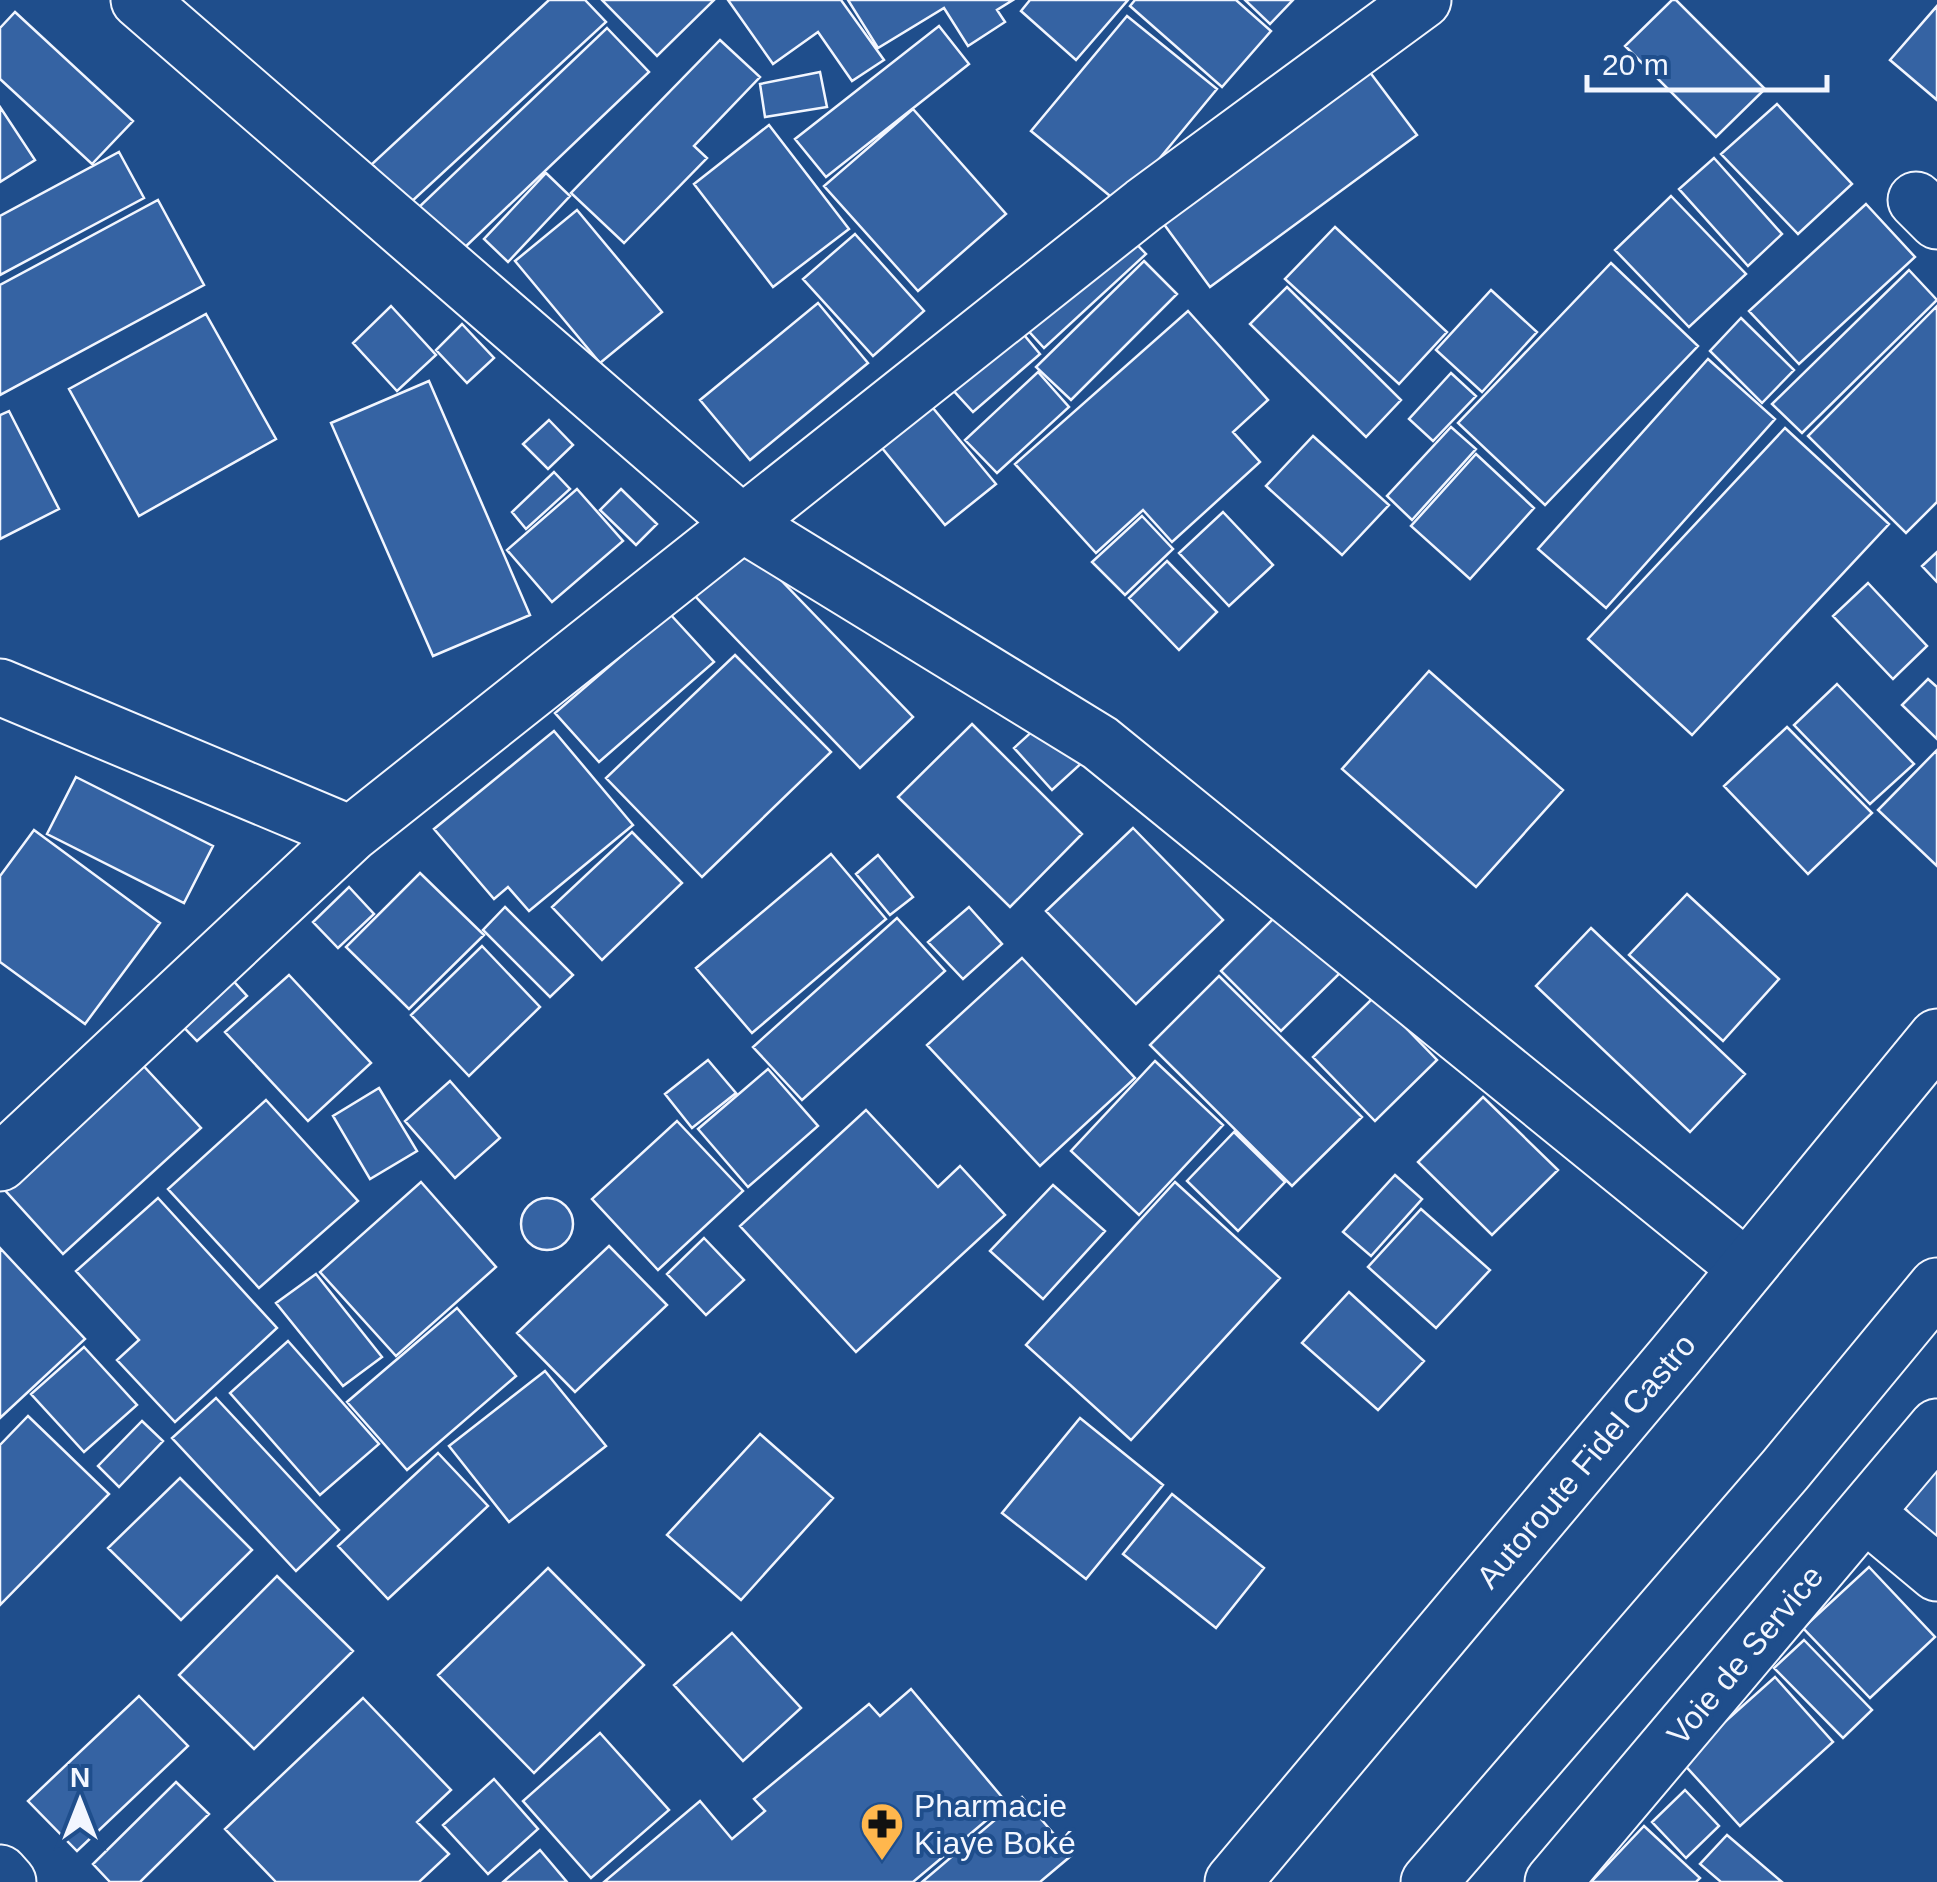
<svg xmlns="http://www.w3.org/2000/svg" width="1937" height="1882" font-family="Arial,sans-serif">
	<rect width="100%" height="100%" fill="#1f4e8c"/>
	<path fill="#3563a3" stroke="#f2f6ff" stroke-width="2.5" d="M549,0h36l21,22 -197,182 -37,-40z
		M602,0h112l-57,56z
		M728,0h113l43,60 -32,21 -34,-49 -45,32z
		M848,0h165l-16,10 8,12 -37,24 -24,-38 -66,40z
		M1030,0h98l-52,60 -55,-49z
		M1135,0h101l35,31 -49,56 -92,-81z
		M1245,0h48l-23,24z
		M1672,0h4l89,89 -49,48 -91,-91z
		M1937,6v94l-47,-40z
		M15,12l118,109 -41,43 -92,-85v-51z
		M1127,16l90,73 -96,116 -90,-74z
		M939,26l30,38 -143,113 -31,-38z
		M607,28l42,44 -188,179 -43,-43z
		M720,40l40,37 -66,69 13,12 -83,85 -53,-50z
		M1360,59l57,76 -207,152 -55,-75z
		M820,72l7,35 -62,10 -5,-33z
		M1777,104l75,80 -54,50 -77,-80z
		M0,107l35,53 -35,22z
		M913,109l93,105 -88,77 -94,-105z
		M769,125l80,104 -76,58 -79,-103z
		M119,152l25,46 -144,77v-59z
		M1714,158l68,76 -34,32 -69,-77z
		M546,173l24,23 -62,66 -24,-23z
		M1671,196l75,78 -57,53 -74,-77z
		M158,200l46,85 -204,110v-110z
		M1866,204l49,53 -116,107 -50,-53z
		M577,210l85,102 -62,51 -85,-102z
		M1114,221l32,33 -102,94 -31,-34z
		M1335,227l112,105 -48,52 -114,-105z
		M855,234l69,77 -51,45 -70,-77z
		M1144,261l33,33 -106,106 -35,-33z
		M1611,263l87,83 -153,159 -87,-82z
		M1909,270l28,30 -135,133 -30,-29z
		M1287,287l114,113 -35,37 -116,-113z
		M1491,290l46,42 -55,60 -46,-42z
		M818,303l50,60 -118,97 -50,-60z
		M391,306l45,49 -39,36 -44,-48z
		M1937,306v196l-31,31 -98,-97z
		M1188,311l80,89 -35,32 27,30 -88,80 -29,-32 -47,43 -81,-89z
		M206,314l70,125 -137,77 -70,-127z
		M1010,318l30,36 -67,58 -32,-35z
		M1741,318l53,52 -32,33 -52,-52z
		M462,324l32,34 -27,25 -31,-33z
		M1708,359l67,60 -169,189 -68,-59z
		M1038,372l31,35 -72,66 -32,-33z
		M1451,373l25,23 -43,45 -24,-22z
		M429,381l101,234 -97,41 -102,-233z
		M923,396l73,88 -51,41 -72,-88z
		M9,411l50,98 -59,30v-124z
		M549,420l24,25 -25,24 -25,-25z
		M1451,427l25,22 -64,71 -25,-24z
		M1785,428l104,96 -197,211 -104,-96z
		M1313,436l76,69 -47,50 -76,-69z
		M1476,454l58,54 -64,71 -59,-53z
		M554,472l16,17 -44,40 -14,-17z
		M577,489l46,52 -71,61 -45,-52z
		M621,489l36,35 -21,21 -36,-35z
		M1223,512l50,53 -44,41 -50,-53z
		M1142,516l31,33 -48,46 -33,-33z
		M747,545l166,172 -53,51 -166,-173z
		M1937,552v30l-15,-16z
		M1167,561l50,51 -38,38 -50,-52z
		M1868,583l59,63 -34,33 -60,-63z
		M670,614l44,48 -115,100 -44,-49z
		M735,655l96,97 -129,125 -96,-99z
		M1429,671l134,119 -87,97 -134,-118z
		M1928,679l9,8v52l-35,-34z
		M1837,684l77,80 -44,40 -76,-79z
		M1059,707l38,42 -45,41 -38,-42z
		M972,724l110,110 -72,73 -112,-110z
		M1787,727l85,86 -64,61 -84,-88z
		M554,731l79,94 -104,86 -21,-24 -14,12 -60,-70z
		M1937,750v116l-59,-56z
		M76,777l137,69 -29,57 -137,-69z
		M1133,828l90,92 -87,84 -90,-93z
		M34,830l126,93 -75,101 -85,-62v-86z
		M632,832l50,51 -80,77 -50,-53z
		M831,854l55,65 -134,114 -56,-65z
		M878,855l35,42 -23,18 -34,-41z
		M420,873l64,62 -75,74 -63,-62z
		M349,887l25,27 -36,34 -25,-26z
		M1687,894l92,85 -56,62 -94,-86z
		M505,907l68,68 -23,22 -67,-67z
		M969,907l33,37 -39,35 -35,-37z
		M1283,909l60,61 -62,61 -60,-60z
		M897,918l48,53 -143,129 -49,-53z
		M1591,928l154,146 -55,58 -154,-146z
		M482,946l58,61 -71,69 -58,-61z
		M1022,958l113,120 -95,88 -113,-121z
		M218,964l29,32 -50,45 -29,-30z
		M289,975l82,88 -63,58 -83,-89z
		M1219,976l143,141 -70,69 -142,-141z
		M1375,996l62,64 -62,61 -62,-64z
		M708,1060l28,33 -44,35 -27,-34z
		M139,1061l62,67 -138,126 -61,-67z
		M1155,1061l68,64 -84,90 -68,-64z
		M768,1069l50,57 -70,61 -50,-58z
		M450,1081l50,57 -45,40 -50,-57z
		M379,1088l38,63 -47,28 -37,-63z
		M1483,1097l75,73 -66,65 -74,-73z
		M266,1100l92,101 -99,87 -91,-99z
		M866,1110l72,77 22,-21 45,49 -149,137 -116,-126z
		M677,1121l66,70 -85,79 -66,-71z
		M1234,1132l51,50 -47,49 -51,-50z
		M1395,1175l27,24 -51,57 -28,-24z
		M421,1182l75,85 -100,89 -76,-84z
		M1175,1182l105,96 -149,162 -105,-95z
		M1053,1185l52,46 -62,68 -53,-48z
		M158,1198l119,130 -102,94 -58,-62 22,-20 -63,-69z
		M521 1224a26 26 0 1 1 52 0a26 26 0 1 1-52 0Z
		M1421,1209l69,61 -54,58 -68,-61z
		M704,1238l40,42 -38,35 -39,-41z
		M609,1246l58,59 -92,87 -58,-59z
		M0,1248l85,91 -85,79z
		M316,1274l66,83 -39,29 -67,-83z
		M1349,1292l75,69 -46,49 -76,-67z
		M457,1308l59,68 -109,94 -60,-68z
		M288,1341l91,103 -59,51 -90,-102z
		M84,1347l53,58 -53,47 -53,-58z
		M545,1371l61,75 -97,76 -60,-76z
		M216,1398l123,132 -43,41 -124,-133z
		M28,1416l81,78 -109,111v-160z
		M1080,1418l83,67 -77,94 -84,-66z
		M142,1421l21,20 -44,46 -21,-21z
		M760,1434l73,64 -92,102 -74,-65z
		M438,1453l50,53 -100,93 -50,-53z
		M1937,1464v81l-40,-46z
		M180,1478l72,72 -71,70 -73,-72z
		M1172,1494l92,74 -48,60 -93,-74z
		M1869,1567l66,70 -65,61 -67,-70z
		M548,1568l96,97 -110,108 -96,-98z
		M277,1576l76,75 -99,98 -75,-74z
		M732,1633l69,75 -58,53 -69,-76z
		M1804,1640l68,70 -29,28 -69,-70z
		M1775,1677l58,65 -93,84 -59,-65z
		M911,1689l96,114 -94,79h-309l96,-81 32,38 33,-28 -11,-12 115,-95 11,12z
		M139,1696l49,50 -111,105 -49,-50z
		M363,1698l88,92 -34,32 32,32 -30,28h-143l-51,-53z
		M600,1733l69,77 -78,68 -68,-77z
		M494,1779l44,50 -50,45 -45,-49z
		M176,1782l33,32 -69,68h-30l-17,-18z
		M1685,1790l34,36 -33,32 -34,-36z
		M1022,1797l50,58 -32,27h-118z
		M1644,1826l56,52 -4,4h-105z
		M1727,1835l55,47h-61l-21,-18z
		M540,1850l27,32h-64z"/>
	<g fill="none" stroke-linecap="round" stroke-linejoin="round">
		<g stroke="#f2f6ff" stroke-width="59">
			<path id="minor" d="M139,0l604,524 357,219 645,524
				M1916,200l21,21
				M0,687l351,147
				M0,1163l351,-329 793,-629 279,-205
				M1865,1513l72,60
				M0,1873l8,9
				M1553,1882l384,-455"/>
		</g>
		<g stroke="#f2f6ff" stroke-width="59">
			<path id="highway" d="M1233,1882l442,-526 262,-319
				M1429,1882l356,-412 152,-184"/>
		</g>
		<use href="#minor" stroke="#1f4e8c" stroke-width="55"/>
		<use href="#highway" stroke="#1f4e8c" stroke-width="55"/>
	</g>
	<defs>
		<g id="pharmacy-pin" transform="scale(2.25)"><path d="M0 17L-7.5 6A9.5 9.5 0 1 1 7.5 6Z" fill="#ffb74d" stroke="#1f4e8c"/><path d="M-2-6h4v4h4v4h-4v4h-4v-4h-4v-4h4Z" fill="#111"/></g>
	</defs>
	<g fill-rule="evenodd">
		<use href="#pharmacy-pin" x="882" y="1824"/>
	</g>
	<g text-anchor="middle" dominant-baseline="central" stroke-width="8" stroke-linejoin="round" paint-order="stroke">
		<g font-size="32" fill="#f2f6ff" stroke="#1f4e8c">
			<text transform="translate(1586 1461) rotate(-50)">Autoroute Fidel Castro</text>
			<text transform="translate(1745 1655) rotate(-50)">Voie de Service</text>
		</g>
		<g font-size="32" fill="#f2f6ff" stroke="#1f4e8c" text-anchor="start">
			<text x="914" y="1806">Pharmacie<tspan x="914" dy="37">Kiaye Boké</tspan></text>
		</g>
	</g>
	<g transform="translate(80 1802)" stroke="#1f4e8c" stroke-width="8" paint-order="stroke">
	<path d="M0-8L18 38L0 25L-18 38Z" fill="#f2f6ff"/>
	<text y="-15" font-size="28" font-weight="bold" text-anchor="middle" fill="#f2f6ff">N</text>
	</g>
	<path d="M1587 75v15h240v-15" fill="none" stroke="#f2f6ff" stroke-width="5"/>
	<text x="1602" y="75" font-size="30" fill="#f2f6ff" stroke="#1f4e8c" stroke-width="8" paint-order="stroke">20 m</text>
</svg>
